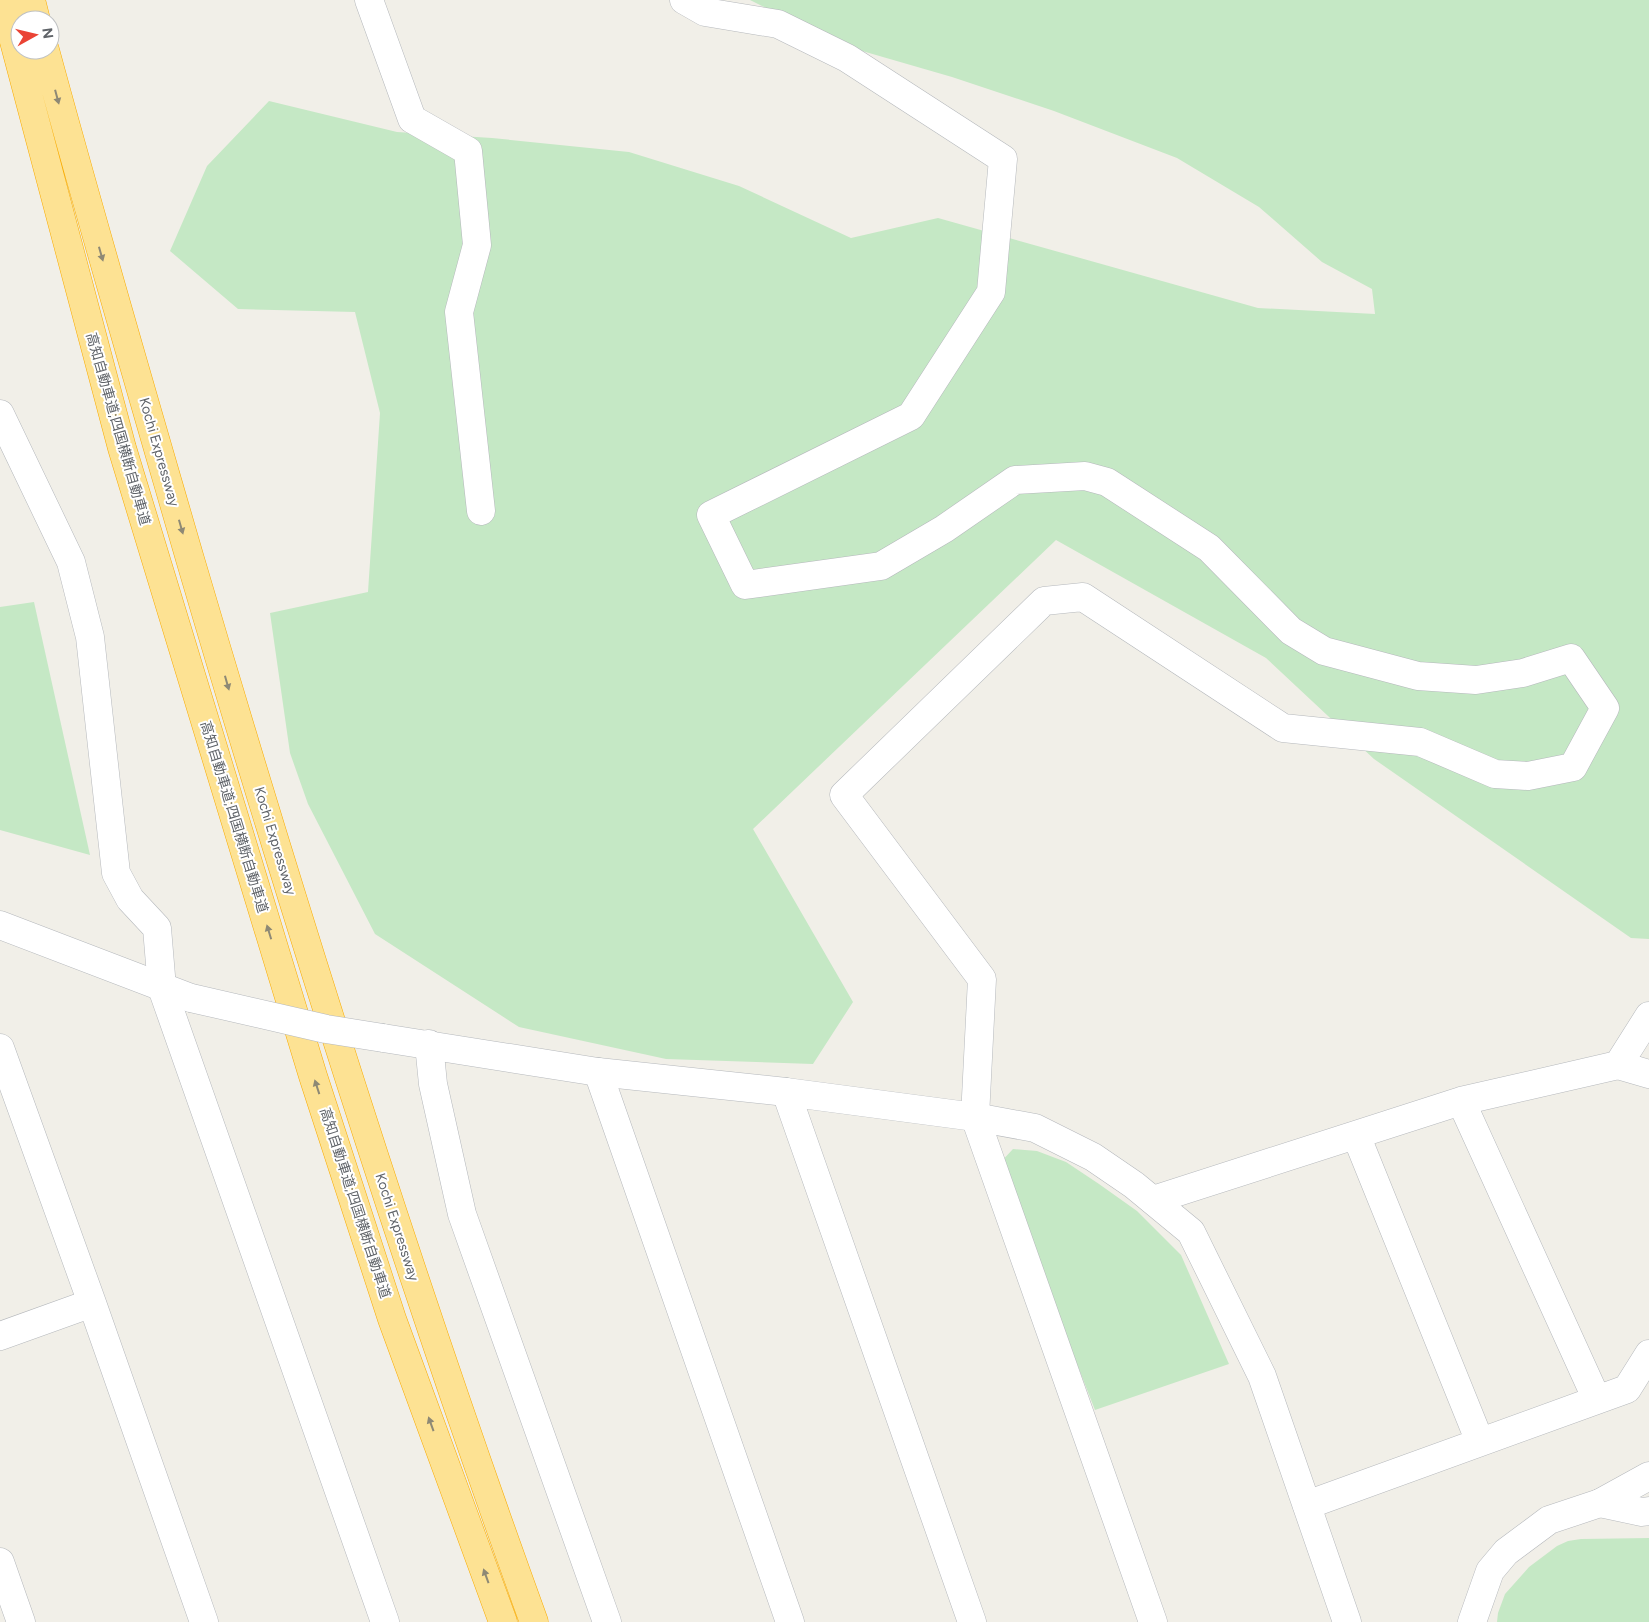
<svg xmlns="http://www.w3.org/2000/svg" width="1649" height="1622" font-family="Figtree,'Noto Sans JP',sans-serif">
	<rect width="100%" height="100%" fill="#f1efe8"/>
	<path fill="#c5e8c5" d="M750,0h899v939l-18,-1 -257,-179 -108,-101 -210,-118 -303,289 100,173 -40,62 -147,-5 -147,-32 -144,-93 -67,-130 -18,-51 -20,-140 98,-21 12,-179 -25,-101 -117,-3 -68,-58 37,-85 62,-65 128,31 95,6 137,14 110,34 112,52 87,-20 320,90 117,6 -3,-25 -50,-27 -63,-55 -82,-49 -123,-47 -102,-34 -114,-33z
		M34,602l56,253 -90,-25v-223z
		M1013,1149l24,2 29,11 33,22 38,27 44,44 48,109 -134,46 -96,-246z
		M1649,1538v84h-152l1,-9 7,-19 24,-27 28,-21 11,-5 13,-2z"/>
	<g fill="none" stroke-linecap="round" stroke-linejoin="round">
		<g stroke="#b5b8bc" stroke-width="29">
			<path id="minor" d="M369,0l43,119 56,32 9,94 -18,67 22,199
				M684,0l21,12 73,12 69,34 156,101 -12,133 -80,124 -200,99 34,70 136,-19 63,-37 71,-49 70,-4 22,6 102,66 82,83 33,20 94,25 58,4 47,-7 48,-15 34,50 -32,59 -45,9 -33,-2 -75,-32 -137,-14 -200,-131 -39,4 -200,194 138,184 -7,138 178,505
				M0,414l71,148 19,75 26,236 14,26 27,29 5,60 223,634
				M429,1044l4,40 29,130 145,408
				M0,1048l92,255 112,319
				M1618,1065l31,-49
				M598,1072l192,550
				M786,1092l186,530
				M1461,1101l136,299
				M1356,1135l124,307
				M1153,1200l308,-99 157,-36 31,9
				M0,1336l92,-33
				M1600,1503l49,-27
				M1307,1505l320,-116 22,-35
				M0,1562l21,60"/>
		</g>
		<g stroke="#b5b8bc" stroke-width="29">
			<path id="tertiary" d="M0,925l191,73
				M383,1038l215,34 188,20 189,25 60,11 58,29 41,28 57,47 71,144 85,246
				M1472,1622l18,-51 16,-19 43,-32 51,-17 42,9 7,-1"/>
		</g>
		<g stroke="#f9ab00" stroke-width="29">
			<path id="motorway" d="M3,0l119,448 191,628 79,243 111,303
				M31,0l5,20
				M45,50c46,170 96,340 145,509 105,357 217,713 344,1063"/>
		</g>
		<use href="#minor" stroke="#fff" stroke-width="28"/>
		<use href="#tertiary" stroke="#fff" stroke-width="28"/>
		<use href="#motorway" stroke="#fde293" stroke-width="28"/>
		<g stroke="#b5b8bc" stroke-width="29" stroke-linecap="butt">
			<path id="tertiary-bridge" d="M191,998l135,31 57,9"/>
		</g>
		<use href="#tertiary-bridge" stroke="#fff" stroke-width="28"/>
	</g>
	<defs><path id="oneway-solid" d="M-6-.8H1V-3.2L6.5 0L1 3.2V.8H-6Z" transform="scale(1.25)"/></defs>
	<g fill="#8e8975">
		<use href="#oneway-solid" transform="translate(57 97) rotate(75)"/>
		<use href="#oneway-solid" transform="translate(101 254) rotate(74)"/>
		<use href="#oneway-solid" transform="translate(181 527) rotate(74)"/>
		<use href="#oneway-solid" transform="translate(227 683) rotate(74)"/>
		<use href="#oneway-solid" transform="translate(269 932) rotate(-107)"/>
		<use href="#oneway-solid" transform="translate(317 1087) rotate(-108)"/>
		<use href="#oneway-solid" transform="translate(431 1424) rotate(-110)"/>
		<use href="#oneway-solid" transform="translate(486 1576) rotate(-110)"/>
	</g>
	<g text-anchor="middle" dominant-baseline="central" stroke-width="4" stroke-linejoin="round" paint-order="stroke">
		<g font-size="14" fill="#5f6368" stroke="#fff">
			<text transform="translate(118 429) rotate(74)">高知自動車道;四国横断自動車道</text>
			<text transform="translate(159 452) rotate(74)">Kochi Expressway</text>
			<text transform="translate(234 817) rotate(73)">高知自動車道;四国横断自動車道</text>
			<text transform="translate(275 841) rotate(73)">Kochi Expressway</text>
			<text transform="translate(355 1203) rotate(72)">高知自動車道;四国横断自動車道</text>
			<text transform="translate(397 1227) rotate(72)">Kochi Expressway</text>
		</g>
	</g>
	<g transform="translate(35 35) rotate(82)"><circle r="24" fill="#ffffff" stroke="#bfc1c3"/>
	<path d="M0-4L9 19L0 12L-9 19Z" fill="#ea4335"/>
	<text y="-8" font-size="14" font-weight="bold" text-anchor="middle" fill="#5f6368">N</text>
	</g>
</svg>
